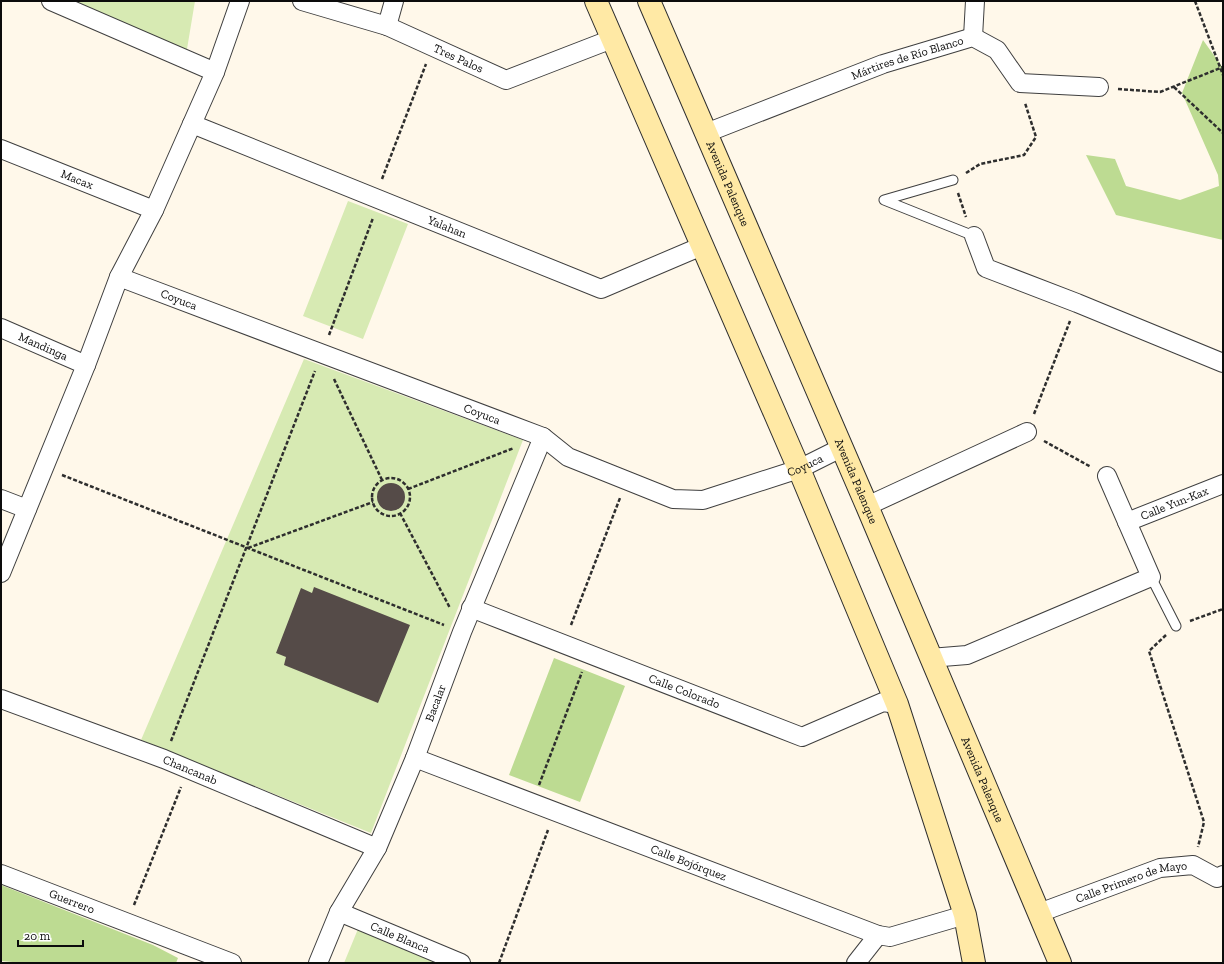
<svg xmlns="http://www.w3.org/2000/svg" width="1224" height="964" font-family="'Zilla Slab',serif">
	<rect width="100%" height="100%" fill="#fff8ea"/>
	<path fill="#d7eab3" d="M64,1h131l-9,54z
		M348,201l60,23 -45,115 -60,-23z
		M304,359l219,81 -152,393 -230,-93z
		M358,929l85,34h-99z"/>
	<path fill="#bddb92" d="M1203,40l20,28v172l-107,-25 -30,-60 29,4 11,27 54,14 39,-14 -1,-11 -36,-82z
		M554,658l71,28 -45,116 -71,-27z
		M1,885l152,60 25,13 -2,5h-152l-23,-2z"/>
	<path fill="#554b48" d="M377 497a14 14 0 1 1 28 0a14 14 0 1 1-28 0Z
		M314,587l96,38 -32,78 -94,-38 2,-8 -10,-4 25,-65 11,5z"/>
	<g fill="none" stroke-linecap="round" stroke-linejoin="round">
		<g stroke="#3f3f3f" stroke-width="11">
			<path id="lane" d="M953,180l-69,20 90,36
				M1151,577l25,49"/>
		</g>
		<g stroke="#3f3f3f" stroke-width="20">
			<g id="street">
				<path d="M51,1l164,71"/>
				<path id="s1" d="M302,1l85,25 119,54 106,-41"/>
				<path d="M387,26l7,-25"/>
				<path d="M973,37l2,-36"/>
				<path id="s2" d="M192,124l409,165 101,-43"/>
				<path id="s3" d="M706,133l177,-69 90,-27 24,13 23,33 79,4"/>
				<path id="s4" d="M1,149l153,61"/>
				<path d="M974,236l12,32 91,35 146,60"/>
				<path id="s5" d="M119,277l424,160 25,20 105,42 30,1 96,-31 42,-21"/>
				<path id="s6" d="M1,328l85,37"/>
				<path d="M1,499l26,10"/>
				<path d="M867,506l160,-74"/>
				<path id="s7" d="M1127,522l96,-38"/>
				<path d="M1,573l85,-208 33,-88 35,-67 38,-86 23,-52 25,-71"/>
				<path id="s8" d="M471,608l331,129 81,-35 14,2"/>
				<path d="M930,658l37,-3 184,-78 -44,-101"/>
				<path id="s9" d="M1,699l163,60 213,89"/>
				<path id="s10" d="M415,758l463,177 12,2 75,-22"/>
				<path id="s11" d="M1,874l231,89"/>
				<path id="s12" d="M339,912l122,51"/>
				<path id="s13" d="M1039,913l121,-45 33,-3 24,13 6,-3"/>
				<path id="s14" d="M318,963l21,-51 38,-64 38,-90 47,-126 81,-195"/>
				<path d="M856,963l22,-28"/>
			</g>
		</g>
		<g stroke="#2e2e2e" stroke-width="24">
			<g id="secondary">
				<path d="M596,1l203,468 98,235 68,211 9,48"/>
				<path id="s15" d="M649,1l218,505 193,457"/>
			</g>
		</g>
		<path stroke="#2e2e2e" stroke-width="2.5" stroke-dasharray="4 2" stroke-linecap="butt" d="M1195,1l28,74
			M1174,87l49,46
			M1118,89l42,3 63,-25
			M966,173l14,-9 44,-9 12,-18 -11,-34
			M382,179l44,-115
			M958,193l8,24
			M329,335l44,-117
			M334,379l48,101
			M1034,414l36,-93
			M1044,441l47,26
			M62,475l382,150
			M372 497a19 19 0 1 1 38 0a19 19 0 1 1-38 0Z
			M408,489l106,-41
			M400,513l50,95
			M248,548l125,-46
			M1190,621l33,-12
			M571,625l49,-127
			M1166,635l-17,16 55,171 -6,25
			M171,741l144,-370
			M539,785l43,-113
			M134,905l47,-118
			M499,963l49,-133"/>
		<use href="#lane" stroke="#fff" stroke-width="9"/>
		<use href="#street" stroke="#fff" stroke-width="18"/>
		<use href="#secondary" stroke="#ffe9a5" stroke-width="22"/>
	</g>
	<g text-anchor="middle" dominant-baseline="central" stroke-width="4" stroke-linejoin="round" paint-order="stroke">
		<g font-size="12" fill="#0c0c0c" stroke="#fff">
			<text stroke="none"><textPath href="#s1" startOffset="167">Tres Palos</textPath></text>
			<text stroke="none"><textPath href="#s3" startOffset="215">Mártires de Río Blanco</textPath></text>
			<text stroke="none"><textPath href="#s4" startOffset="82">Macax</textPath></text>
			<text stroke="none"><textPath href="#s15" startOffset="199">Avenida Palenque</textPath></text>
			<text stroke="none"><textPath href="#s2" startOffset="275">Yalahan</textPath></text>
			<text stroke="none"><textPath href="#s5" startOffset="64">Coyuca</textPath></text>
			<text stroke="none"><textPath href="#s6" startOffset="46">Mandinga</textPath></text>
			<text stroke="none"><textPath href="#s5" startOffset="388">Coyuca</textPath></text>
			<text stroke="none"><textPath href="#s5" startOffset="736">Coyuca</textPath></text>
			<text stroke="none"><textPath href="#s15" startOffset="523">Avenida Palenque</textPath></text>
			<text stroke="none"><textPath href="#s7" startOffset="51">Calle Yun-Kax</textPath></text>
			<text stroke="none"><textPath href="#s8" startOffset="229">Calle Colorado</textPath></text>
			<text stroke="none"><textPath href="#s14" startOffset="286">Bacalar</textPath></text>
			<text stroke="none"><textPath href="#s9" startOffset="202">Chancanab</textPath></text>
			<text stroke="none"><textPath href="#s15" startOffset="847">Avenida Palenque</textPath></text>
			<text stroke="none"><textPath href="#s10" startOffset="293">Calle Bojórquez</textPath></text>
			<text stroke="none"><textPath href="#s13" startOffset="98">Calle Primero de Mayo</textPath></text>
			<text stroke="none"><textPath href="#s11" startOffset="76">Guerrero</textPath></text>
			<text stroke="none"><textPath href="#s12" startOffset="66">Calle Blanca</textPath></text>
		</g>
	</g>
	<rect width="1224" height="964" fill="none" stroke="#0c0c0c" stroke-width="4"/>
	<path d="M18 940v6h65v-6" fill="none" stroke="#0c0c0c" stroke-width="2"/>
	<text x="24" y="940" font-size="12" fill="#0c0c0c" stroke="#ffffff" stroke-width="3" paint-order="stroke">20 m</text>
</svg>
